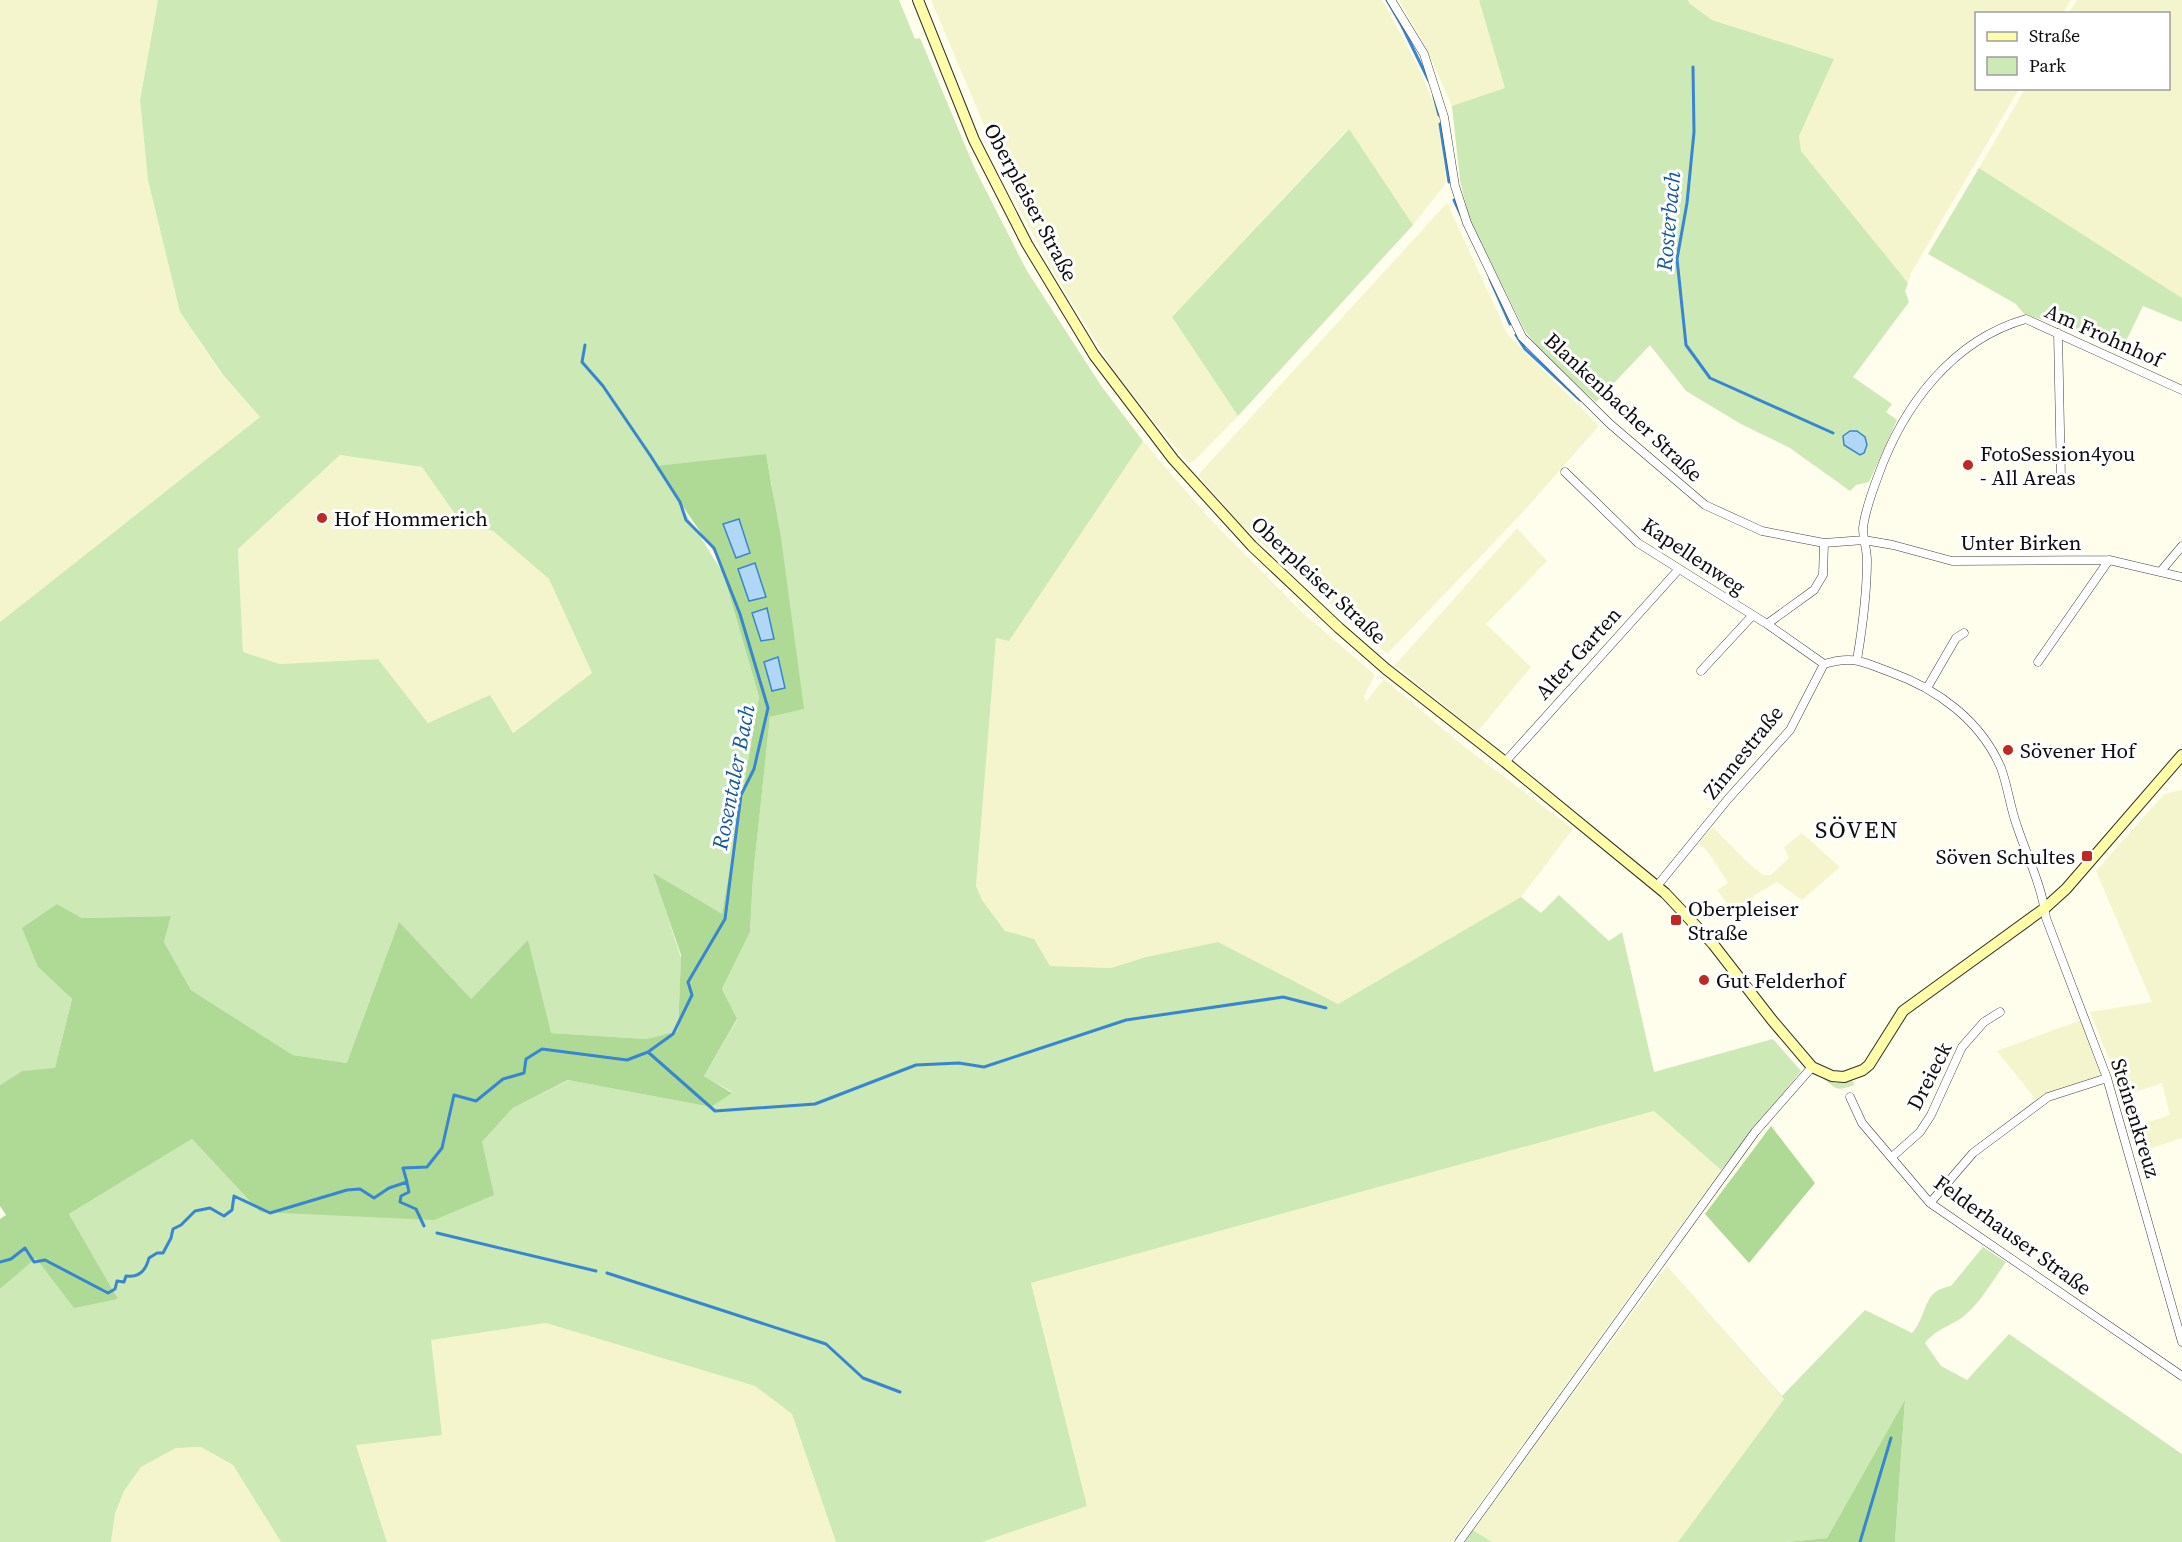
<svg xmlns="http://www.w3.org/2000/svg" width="2182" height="1542" font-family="'Source Serif 4',serif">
	<rect width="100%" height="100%" fill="#fffdec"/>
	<path fill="#f5f5cd" d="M0,0h158l-18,100 8,80 32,132 42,63 38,42 -260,205z
		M931,0h451l35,64 22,51 7,68 -33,42 -65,-96 -176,188 66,99 -44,45 -6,2 -72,-89 -61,-99 -35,-65z
		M1399,0h80l27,88 -54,18 -25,-56z
		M1688,0h383l-8,13 -87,1v74l43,1 -108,184 -3,10 -107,-132 -2,-15 35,-77 -122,-39 -23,-17z
		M2077,0h105v298l-203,-130 46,-79 143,-1v-74l-99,-1z
		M1447,203l61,132 91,91 -77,87 -135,141 -148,-131 -41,-48z
		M1143,441l65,76 94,95 73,63 -11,21 2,6 18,-23 77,65 112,85 -52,68 -183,107 -120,-62 -72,15 -35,11 -61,-2 -16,-26 -29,-9 -23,-31 -6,-14 20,-249 13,4z
		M340,455l82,12 38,54 33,10 56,48 43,94 -80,60 -22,-38 -62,28 -50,-64 -98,5 -37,-12 -5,-103z
		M1517,528l30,33 -61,63 45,43 -54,65 -82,-67z
		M2182,790v348l-45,15 -7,-25 40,-13 -8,-32 -42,14 -11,-38 -19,-47 62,-10 -56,-131 60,-68 9,-9z
		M1713,827l34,35 16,13h8l18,-17 -5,-11 18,-14 38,34 -38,33 -25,-18 -24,14 1,2 -20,15 -17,-23 11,-7 -17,-27 -12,-14z
		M2081,1020l19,52 -2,5 -53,18 -8,6 -40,-50z
		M1654,1111l67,59 -269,372h-470l105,-36 -56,-223z
		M1667,1266l117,133 -106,143h-186l-19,-12z
		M546,1323l209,63 37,28 44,128h-449l-31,-98 86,-9 -12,-95z
		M201,1447l32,18 48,77h-170l4,-27 9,-24 17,-24 35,-19z"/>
	<path fill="#cce9b6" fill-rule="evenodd" d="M158,0h741l16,39 5,-1 55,131 52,102 75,116 41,54 -134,200 -13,-3 -20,248 6,14 23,31 29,8 16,27 61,2 35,-11 72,-15 120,62 183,-107 20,16 18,-18 50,46 13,-9 32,140 119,-33 28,32 -80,99 -67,-59 -623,172 56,223 -105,36h-146l-44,-128 -37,-28 -209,-63 -115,17 11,95 -86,10 31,97h-106l-48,-77 -32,-18 -25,1 -35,19 -17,24 -9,23 -4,28h-111v-253l36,-32 38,50 44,-8 -49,-85 123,-75 68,73 222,-70 31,-34 56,-28 142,27 21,-15 -28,-16 33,-56 -15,-31 28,-57 3,-55 17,-160 33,-8 -31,-223 -6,-31 -110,11 67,107 36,124 -37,218 -68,-41 27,84 -3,73 -32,8 -96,-6 -22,-92 -57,58 -124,64 -54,-8 -102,-65 -27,-48 7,-26 -89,2 -25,-14 -19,63 34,32 -17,70 -33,2 -22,14v-463l260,-205 -37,-42 -43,-63 -32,-132 -8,-80zM340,455l82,12 38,54 33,10 56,48 43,94 -79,60 -23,-38 -62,28 -50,-64 -98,5 -37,-12 -5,-103z
		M1479,0h209l1,3 23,17 122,39 -35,77 2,15 107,132 -3,8 4,11 -56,75 39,27 -6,8 11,8 -28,62 -13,3 -6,6 -60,-43 -49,-24 -55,-33 -36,-46 -54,57 -48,-43 -23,-28 -56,-113 -9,-38 -8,-74 53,-18z
		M1349,129l64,96 -175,191 -66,-99z
		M1979,168l203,130v24l-39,-16 -21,43 -44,-18 -54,-17 -8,-10 -88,-50z
		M1822,1078l15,5 16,-2 1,4c-19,7 -16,4 -32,-7z
		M1983,1247l23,15c-13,18 -25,40 -42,54 -14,11 -27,12 -39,27l16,23 26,14 42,-46 173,120v88h-287l10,-141 -78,137 -42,4h-107l106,-143 -117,-133 115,130 83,-86 47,23c17,-19 9,-42 39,-47z
		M1473,1530l19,12h-27z"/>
	<path fill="#afda95" d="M766,454l15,84 23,171 -34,8 -17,160 -3,55 -28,57 15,30 -33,57 28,17 -21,14 -143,-27 -55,28 -31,34 12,53 -60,25 -174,-8 -68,-73 -123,75 49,85 -44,9 -38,-50 -36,31v-70l6,-4 -6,-9v-121l22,-14 33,-3 17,-69 -34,-32 -16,-39 35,-24 25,14 89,-2 -7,26 27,48 102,65 54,8 52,-141 72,77 57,-59 23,93 95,6 32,-8 3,-76 -28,-82 69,41 37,-217 -40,-138 -64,-93z
		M1771,1126l44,57 -66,80 -44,-49z
		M1905,1400l-10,142h-109l41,-4z"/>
	<path fill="#b1d7f7" stroke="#3786cf" stroke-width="1.5" d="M1850,431h7l8,6 2,8 -3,8 -4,2 -16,-10 -1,-9z
		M739,519l11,34 -14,5 -13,-34z
		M755,563l11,34 -17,4 -11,-32z
		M767,608l7,31 -13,2 -9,-28z
		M778,657l7,31 -13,3 -8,-29z"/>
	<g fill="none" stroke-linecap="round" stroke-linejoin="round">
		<path stroke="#3786cf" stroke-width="3" d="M1387,0l15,26 27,55
			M1693,67l1,65 -7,71 -10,56 9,86 24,33 123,55
			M1434,96l5,19
			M1440,124l9,58
			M1454,200l7,15
			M1490,279l20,45
			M1516,335l9,14 55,51
			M648,1052l67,59 100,-7 101,-39 43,-2 25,4 142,-47 157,-23 43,11
			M407,1183l2,9 -8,4 -1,6 16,7 8,17
			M437,1233l159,38
			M0,1262l11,-3 14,-11 9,14 11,-2 63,33 7,-4 2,-8 7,1 2,-6c13,2 20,-6 23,-18l8,-5h6l8,-15 2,-9 8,-4 14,-14 15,-3 14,8 8,-6 2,-14 36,17 77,-23 13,-1 14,9 15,-10 18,-6 -4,-14 24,-1 15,-19 12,-53 22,6 27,-22 21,-6 2,-14 16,-10 85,11 21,-8 25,-18 19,-39 -4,-13 37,-63 16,-124 13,-26 14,-61 -28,-94 -26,-66 -28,-28 -6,-18 -30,-47 -47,-69 -21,-24 3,-17
			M607,1273l219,71 37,34 37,14
			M1860,1542l31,-104"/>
		<g stroke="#404040" stroke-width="9">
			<path id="street" d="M1391,0l33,54 20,63 11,69 12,37 55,114 88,87 95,81 57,26 62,12 40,-3 29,5 59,16 157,-1 73,17
				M2058,333l3,145
				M1565,472l73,71 129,81 57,40
				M2161,571l21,-25
				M1767,624l47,-34 9,-15 1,-32
				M1857,660c5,-30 10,-69 10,-100 0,-10 -4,-21 -4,-32 2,-17 9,-36 15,-52 25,-70 74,-136 148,-157l156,71
				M2038,662l71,-102
				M1701,671l51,-55
				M1927,688l29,-50 8,-5
				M1505,762l174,-193
				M1657,886l71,-87 62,-69 34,-66c29,-9 39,-2 66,8 48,17 91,49 111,96 7,19 9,39 16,58 10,30 25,60 29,92l61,160 75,264
				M1850,1097l12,26 68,80 252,173
				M1892,1157l28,-25 11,-17 31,-68 22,-25 16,-10
				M1930,1203l43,-50 75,-56 59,-19
				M1459,1542l296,-410 57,-65"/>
		</g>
		<g stroke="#2f2f2f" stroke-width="12">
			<path id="secondary" d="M918,0l56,140 53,104 67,111 79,104 79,87 87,82 47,41 119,93 160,131 48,51 59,76 40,47 20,9 12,1 19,-7 6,-5 34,-54 142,-103 21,-19 116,-134"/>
		</g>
		<use href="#street" stroke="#fff" stroke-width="8"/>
		<use href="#secondary" stroke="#fffda7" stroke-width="10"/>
	</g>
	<g fill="#be2923" stroke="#fff" stroke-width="2">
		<circle cx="1968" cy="465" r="6"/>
		<circle cx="322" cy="518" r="6"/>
		<circle cx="2008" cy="750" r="6"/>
		<rect x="2081" y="850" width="12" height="12" rx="3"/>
		<rect x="1670" y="914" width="12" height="12" rx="3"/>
		<circle cx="1704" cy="980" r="6"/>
	</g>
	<g text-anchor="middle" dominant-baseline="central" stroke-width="6" stroke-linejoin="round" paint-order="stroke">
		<g font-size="21" fill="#0d0d0d" stroke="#fff">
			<text transform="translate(1031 202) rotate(62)">Oberpleiser Straße</text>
			<text transform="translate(2104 335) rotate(24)">Am Frohnhof</text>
			<text transform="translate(1624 407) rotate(43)">Blankenbacher Straße</text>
			<text x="2021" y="542">Unter Birken</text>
			<text transform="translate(1694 556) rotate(34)">Kapellenweg</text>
			<text transform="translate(1319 580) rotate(43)">Oberpleiser Straße</text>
			<text transform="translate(1578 653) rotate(-48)">Alter Garten</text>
			<text transform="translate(1743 752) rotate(-51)">Zinnestraße</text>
			<text transform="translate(1929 1076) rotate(-63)">Dreieck</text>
			<text transform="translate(2136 1118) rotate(73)">Steinenkreuz</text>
			<text transform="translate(2013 1235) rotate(36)">Felderhauser Straße</text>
		</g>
		<g font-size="21" fill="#0d0d0d" stroke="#fff" text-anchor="start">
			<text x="1980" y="453">FotoSession4you<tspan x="1980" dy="24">- All Areas</tspan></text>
			<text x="334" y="518">Hof Hommerich</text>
			<text x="2020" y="750">Sövener Hof</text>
			<text x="2075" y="856" text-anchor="end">Söven Schultes</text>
			<text x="1688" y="908">Oberpleiser<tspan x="1688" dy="24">Straße</tspan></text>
			<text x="1716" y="980">Gut Felderhof</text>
		</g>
		<g font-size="22" font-style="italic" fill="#1558a0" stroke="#fff">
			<text transform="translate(1668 221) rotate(-85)">Rosterbach</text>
			<text transform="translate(733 777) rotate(-79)">Rosentaler Bach</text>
		</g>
		<g font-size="24" letter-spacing="1.5" fill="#0d0d0d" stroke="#fff">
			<text x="1857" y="829">SÖVEN</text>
		</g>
	</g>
	<rect x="1975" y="12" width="195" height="78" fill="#ffffff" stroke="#9e9e9e" stroke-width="1.5"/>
	<rect x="1987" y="32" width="30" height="9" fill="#fffda7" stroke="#9e9e9e" stroke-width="1.5"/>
	<text x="2029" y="42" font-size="18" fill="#0d0d0d">Straße</text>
	<rect x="1987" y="57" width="30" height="18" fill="#cce9b6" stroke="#9e9e9e" stroke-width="1.5"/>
	<text x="2029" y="72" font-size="18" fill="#0d0d0d">Park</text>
</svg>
